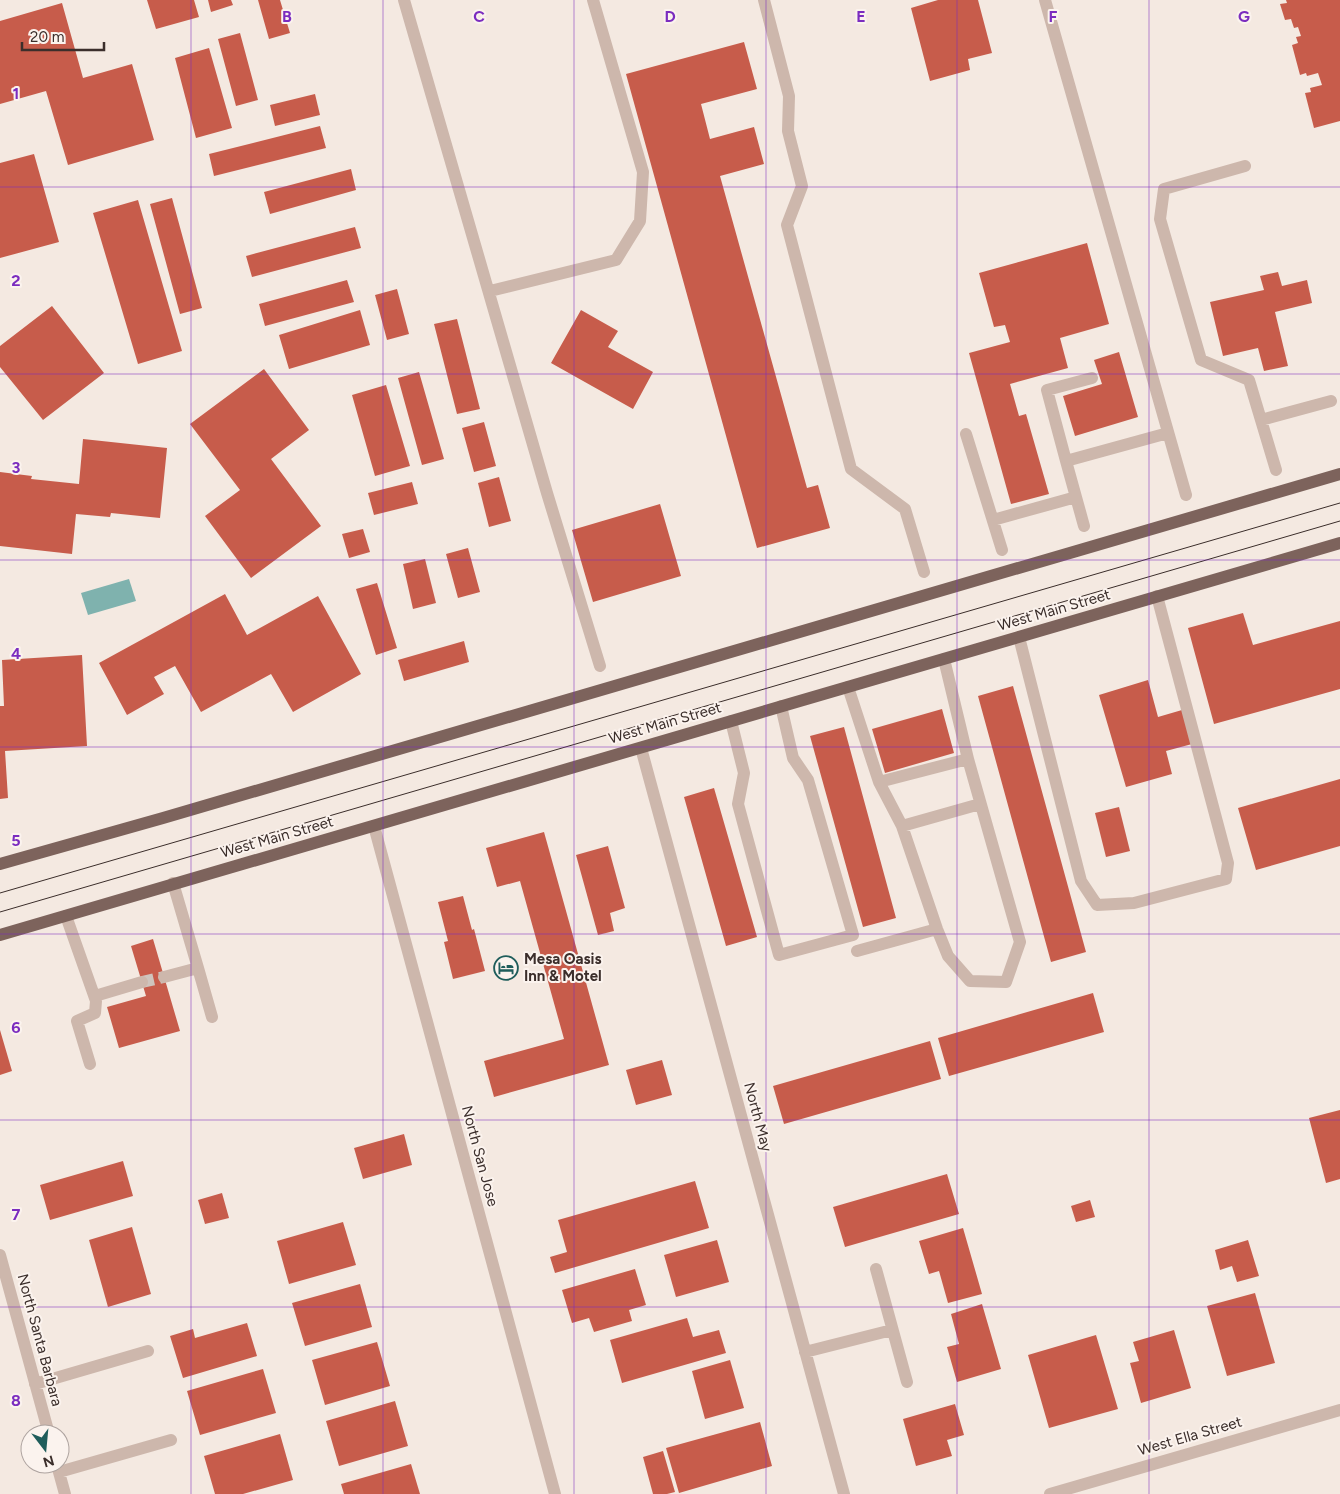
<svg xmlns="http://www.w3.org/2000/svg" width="1340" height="1494" font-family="Figtree,sans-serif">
	<rect width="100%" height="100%" fill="#f4e9e1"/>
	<path fill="#7fb2ae" d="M129,579l7,22 -48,14 -7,-22z"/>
	<path fill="#c75c4b" d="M147,0h47l5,17 -43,12z
		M208,0h23l2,5 -22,7z
		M258,0h22l10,33 -21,6z
		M938,0h40l14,53 -24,6 2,11 -40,11 -19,-73z
		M1286,0h54v121l-26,7 -9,-35 6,-1 -1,-4 12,-3 -4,-12 -11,3 -1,-3 -6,2 -8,-30 6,-2 -2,-6 5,-1 -3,-9 -4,1 -3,-9 -6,1 -5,-16 7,-1z
		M62,3l21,75 49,-14 22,76 -86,25 -22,-74 -46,13v-83z
		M240,33l18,67 -22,6 -18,-67z
		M744,42l13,47 -56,15 9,35 44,-12 10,37 -44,12 87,312 11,-3 12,43 -73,20 -131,-474z
		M209,48l23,80 -36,10 -21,-80z
		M315,94l5,21 -45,11 -5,-21z
		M320,126l6,22 -112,28 -5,-22z
		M34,154l25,88 -59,16v-95z
		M351,169l5,21 -86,24 -6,-22z
		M172,198l30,110 -22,6 -30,-110z
		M138,200l44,151 -44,13 -45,-151z
		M355,227l6,21 -109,29 -6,-21z
		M1087,243l22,81 -49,14 8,30 -58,16 9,32 7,-2 23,80 -38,10 -42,-151 41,-11 -5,-17 -11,2 -15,-54z
		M1278,272l4,14 25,-6 5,23 -37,9 13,54 -24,5 -6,-23 -35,8 -13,-54 54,-12 -4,-14z
		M347,280l7,22 -89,24 -6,-22z
		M397,289l12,45 -22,6 -12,-45z
		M52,306l52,67 -61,47 -43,-53v-21z
		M360,310l10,35 -81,24 -10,-34z
		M581,310l37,21 -10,16 45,25 -20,37 -82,-46z
		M457,319l23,90 -23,5 -23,-90z
		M1119,352l19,65 -63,19 -12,-40 39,-12 -8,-24z
		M264,369l45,61 -38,29 50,67 -70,52 -46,-62 35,-26 -50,-66z
		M419,372l25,87 -22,6 -24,-87z
		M386,385l24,81 -35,10 -23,-81z
		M484,422l12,44 -22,6 -12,-44z
		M83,439l84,9 -7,70 -49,-5 -1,4 -34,-3 -4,40 -72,-8v-74l32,4 -1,3 48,5z
		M499,477l12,44 -22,6 -11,-44z
		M412,482l6,22 -44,11 -6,-22z
		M660,504l21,72 -88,26 -21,-72z
		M363,529l7,23 -21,6 -7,-24z
		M468,548l12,44 -22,6 -12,-44z
		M425,559l11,44 -23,6 -10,-45z
		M377,583l20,65 -21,7 -20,-66z
		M225,594l22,41 71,-39 43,78 -68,38 -22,-38 -70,38 -26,-46 -21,11 10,17 -37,21 -28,-52z
		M1243,613l10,32 87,-24v68l-126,35 -26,-96z
		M464,641l5,21 -65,19 -6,-21z
		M82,655l5,91 -82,5 3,47 -8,1v-93h4l-2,-46z
		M1148,680l10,37 24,-7 10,34 -26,7 6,23 -46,13 -27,-92z
		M1013,686l73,266 -35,10 -73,-266z
		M942,709l12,44 -69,20 -13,-44z
		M844,727l52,191 -33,9 -53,-191z
		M1340,779v67l-84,24 -18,-62z
		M714,788l43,149 -31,9 -42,-149z
		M1119,807l11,44 -24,6 -11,-44z
		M544,832l65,233 -115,32 -10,-36 80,-22 -44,-158 -23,6 -11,-39z
		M608,846l17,62 -15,5 4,18 -16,4 -22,-80z
		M463,896l9,34 2,-1 11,42 -32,8 -9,-37 4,-1 -10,-39z
		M153,939l27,92 -61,17 -12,-41 39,-11 -15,-50z
		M1093,993l11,39 -155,44 -11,-38z
		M0,1030l12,41 -12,4z
		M930,1041l11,38 -157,45 -11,-38z
		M662,1060l10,35 -36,10 -10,-35z
		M1340,1110v69l-14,4 -17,-65z
		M404,1134l8,31 -49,14 -9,-31z
		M123,1161l10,35 -83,24 -10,-35z
		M947,1174l12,40 -114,33 -12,-40z
		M695,1181l14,47 -154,45 -5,-16 17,-5 -9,-32z
		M222,1193l7,25 -24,6 -7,-24z
		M1090,1200l5,17 -19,5 -5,-16z
		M343,1222l13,43 -67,19 -12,-43z
		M132,1227l19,67 -43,13 -19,-67z
		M963,1228l19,66 -34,9 -9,-32 -10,3 -10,-33z
		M717,1240l12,42 -53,15 -12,-42z
		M1248,1240l11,36 -22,6 -5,-16 -12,4 -5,-20z
		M635,1269l11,36 -17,5 3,11 -38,11 -5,-14 -17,5 -10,-33z
		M360,1284l12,43 -67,19 -13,-43z
		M1255,1293l20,70 -48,13 -20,-70z
		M982,1304l19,65 -44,13 -10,-35 12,-3 -8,-30z
		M687,1318l6,19 26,-7 7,23 -104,30 -12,-43z
		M247,1323l10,33 -74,22 -13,-42 23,-7 2,9z
		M1174,1330l17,58 -50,15 -11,-40 9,-2 -6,-19z
		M1096,1335l22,74 -69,19 -21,-73z
		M377,1342l13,44 -65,19 -13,-45z
		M730,1360l14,48 -39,11 -13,-48z
		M263,1369l13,44 -76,22 -13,-44z
		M395,1401l13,45 -69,20 -13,-45z
		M955,1404l9,31 -17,5 5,16 -36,10 -13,-47z
		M760,1422l12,44 -93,27 -13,-45z
		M280,1434l13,46 -50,14h-28l-11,-38z
		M663,1451l12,41 -8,2h-14l-10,-37z
		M411,1464l9,30h-76l-3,-10z"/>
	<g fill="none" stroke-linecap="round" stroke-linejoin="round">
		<path stroke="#cfc4bd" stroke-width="12" stroke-dasharray="12 6" stroke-linecap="butt" d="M142,982l22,-5"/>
		<path stroke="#cdb7ac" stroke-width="12" d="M404,0l143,493 53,173
			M764,0l25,96 -1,35 14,55 -15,39 64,244 54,40 19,63
			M1045,0l141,495
			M1245,166l-81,23 -4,30 41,141 48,20 27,90
			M490,291l126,-31 24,-39 3,-49 -50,-172
			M1261,420l70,-19
			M966,434l36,116
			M1066,461l-19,-71 45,-12
			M993,520l83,-23
			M1084,526l-18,-65 102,-28
			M1019,637l62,244 16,24 37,-2 92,-24 2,-16 -71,-267
			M848,687l31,95 23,44 35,103 11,27 22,25 36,1 14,-40 -52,-183 -24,-100
			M731,721l13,52 -6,31 41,151 74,-20 -45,-155 -15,-22 -12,-52
			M641,748l203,746
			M879,782l89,-23
			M374,826l181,668
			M902,826l78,-22
			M66,916l30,85 -1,12 -18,8 13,43
			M857,951l80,-22
			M198,968l14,49
			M164,977l34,-9 -25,-85
			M95,996l47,-14
			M0,1255l49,179
			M876,1269l31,113
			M805,1352l87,-22
			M35,1384l113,-33
			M57,1465l8,29
			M59,1472l112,-32
			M1050,1494l290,-84"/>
		<path stroke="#7d635c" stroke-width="12" d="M0,864l163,-46 1177,-344
			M0,935l1340,-392"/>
		<path stroke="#3b2e2b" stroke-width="1" d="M0,893l1340,-390
			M0,912l1340,-391"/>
	</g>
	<path fill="none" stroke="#7b2cbf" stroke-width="1" stroke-opacity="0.55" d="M191,0v1494M383,0v1494M574,0v1494M766,0v1494M957,0v1494M1149,0v1494M0,187h1340M0,374h1340M0,560h1340M0,747h1340M0,934h1340M0,1120h1340M0,1307h1340"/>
	<defs>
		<g id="hotel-ring" transform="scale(1.25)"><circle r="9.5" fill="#fbf3ee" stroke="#1f5d5b" stroke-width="1.5"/><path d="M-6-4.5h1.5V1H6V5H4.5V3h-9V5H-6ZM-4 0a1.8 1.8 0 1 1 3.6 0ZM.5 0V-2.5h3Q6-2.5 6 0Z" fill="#1f5d5b"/></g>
	</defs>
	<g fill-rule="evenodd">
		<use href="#hotel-ring" x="506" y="968"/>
	</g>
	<g text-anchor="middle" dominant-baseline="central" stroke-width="4" stroke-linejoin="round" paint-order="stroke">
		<g font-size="15" fill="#3b2e2b" stroke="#fbf3ee">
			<text transform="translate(1054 610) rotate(-16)">West Main Street</text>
			<text transform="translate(665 723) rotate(-16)">West Main Street</text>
			<text transform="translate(277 837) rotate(-16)">West Main Street</text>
			<text transform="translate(758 1117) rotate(75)">North May</text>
			<text transform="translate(480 1156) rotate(75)">North San Jose</text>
			<text transform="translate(40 1340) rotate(75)">North Santa Barbara</text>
			<text transform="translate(1190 1436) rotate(-16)">West Ella Street</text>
		</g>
		<g font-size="15" font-weight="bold" fill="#3b2e2b" stroke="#fbf3ee" text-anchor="start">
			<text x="524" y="959">Mesa Oasis<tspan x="524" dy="17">Inn &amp; Motel</tspan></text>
		</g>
	</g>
	<g font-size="16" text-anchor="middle" font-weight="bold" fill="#7b2cbf" stroke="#fbf3ee" stroke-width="4" stroke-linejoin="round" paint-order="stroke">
		<text x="287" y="22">B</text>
		<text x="479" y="22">C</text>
		<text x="670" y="22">D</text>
		<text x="861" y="22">E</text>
		<text x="1053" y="22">F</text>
		<text x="1244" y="22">G</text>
		<text x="16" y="99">1</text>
		<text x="16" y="286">2</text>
		<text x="16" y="473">3</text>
		<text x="16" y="659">4</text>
		<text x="16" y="846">5</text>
		<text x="16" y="1033">6</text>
		<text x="16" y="1220">7</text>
		<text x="16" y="1406">8</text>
	</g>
	<g transform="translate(45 1449) rotate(164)"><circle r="24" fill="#fbf3ee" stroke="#aea4a0"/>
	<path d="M0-4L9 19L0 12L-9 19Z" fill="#1f5d5b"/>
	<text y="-8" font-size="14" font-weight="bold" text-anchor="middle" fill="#3b2e2b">N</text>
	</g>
	<path d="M22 42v8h82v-8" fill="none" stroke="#3b2e2b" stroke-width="2.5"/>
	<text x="30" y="42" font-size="15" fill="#3b2e2b" stroke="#fbf3ee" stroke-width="4" paint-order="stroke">20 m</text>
</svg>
